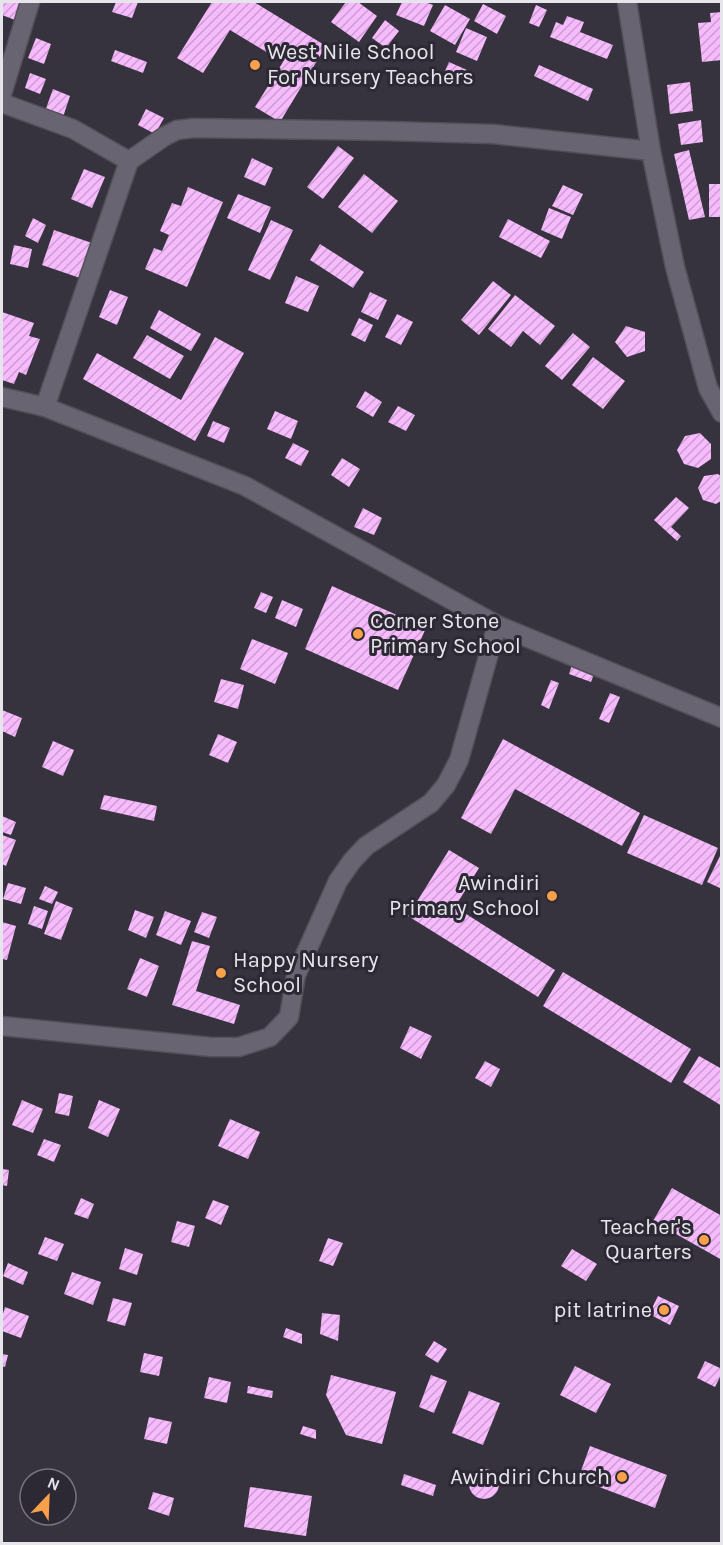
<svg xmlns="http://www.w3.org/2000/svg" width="723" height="1545" font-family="Karla,sans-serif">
	<defs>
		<pattern id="building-hatch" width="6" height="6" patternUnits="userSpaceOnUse" patternTransform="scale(1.5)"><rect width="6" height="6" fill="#f7bafd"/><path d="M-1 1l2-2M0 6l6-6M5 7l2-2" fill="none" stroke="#ca9dd0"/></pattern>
	</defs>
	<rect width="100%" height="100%" fill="#36333e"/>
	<path fill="url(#building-hatch)" d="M2,2l20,1 -7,17 -13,-5z
		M116,2h22l-6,16 -20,-6z
		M212,2h42l72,44 -46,76 -25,-15 28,-45 -53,-32 -27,43 -26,-15z
		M346,2h12l19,14 -18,26 -28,-20z
		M402,2h23l8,3 -9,21 -28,-11z
		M483,4l23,12 -9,18 -23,-13z
		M445,5l25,14 -15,26 -25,-14z
		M536,5l11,5 -8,17 -10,-4z
		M722,12v48l-20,2 -4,-39 13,-1 -1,-9z
		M567,16l17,6 -4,10 33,13 -6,14 -57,-22 6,-15 7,3z
		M385,20l14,11 -13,17 -14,-10z
		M466,28l21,9 -10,24 -21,-9z
		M36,38l15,6 -7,20 -16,-6z
		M115,50l32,12 -4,11 -32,-12z
		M449,62l18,8 -7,16 -18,-8z
		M539,65l54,24 -5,12 -54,-25z
		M30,73l16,6 -6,15 -15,-6z
		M690,82l3,29 -23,3 -3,-29z
		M53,89l17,7 -8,24 -18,-6z
		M146,109l18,9 -9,16 -17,-9z
		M701,120l2,22 -22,3 -3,-21z
		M338,146l16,12 -31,41 -16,-12z
		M689,150l16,67 -16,3 -15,-66z
		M252,158l21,10 -8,18 -21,-9z
		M84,169l21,8 -13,31 -21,-9z
		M364,174l34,27 -26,32 -34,-26z
		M709,184h13v33h-13z
		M563,185l20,9 -10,21 -21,-9z
		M188,187l35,15 -36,85 -42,-18 9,-21 8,3 7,-16 -9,-4 12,-28 9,3z
		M238,194l33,13 -11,26 -33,-15z
		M549,208l22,9 -9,22 -21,-9z
		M33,218l13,7 -8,18 -13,-7z
		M508,219l42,22 -9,17 -42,-21z
		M271,220l22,10 -23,50 -22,-10z
		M54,230l38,13 -12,35 -38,-13z
		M320,244l44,28 -11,16 -43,-28z
		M14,245l18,4 -4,19 -18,-4z
		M296,276l23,10 -11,26 -23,-9z
		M493,281l18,14 -32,40 -18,-15z
		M110,290l18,7 -11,28 -18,-8z
		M370,292l17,8 -9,20 -17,-8z
		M515,295l40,31 -15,19 -17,-14 -12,16 -23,-18z
		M159,310l42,24 -10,17 -41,-23z
		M2,312l32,11 -5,13 11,3 -14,36 -7,-3 -5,12 -12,-4z
		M397,314l16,8 -12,23 -16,-8z
		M359,318l14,7 -8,17 -14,-7z
		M626,326l19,6v19l-18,6 -12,-15z
		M573,333l17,14 -28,33 -17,-14z
		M147,335l37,21 -14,23 -37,-21z
		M215,337l29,16 -49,88 -112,-62 14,-26 84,47z
		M593,357l32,24 -22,28 -31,-24z
		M365,391l17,11 -9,15 -17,-10z
		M398,406l17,9 -9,16 -18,-9z
		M275,411l23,10 -7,18 -24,-10z
		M213,421l17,7 -6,15 -17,-7z
		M700,433l11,11v15l-13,9 -14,-4 -7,-14 8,-14z
		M293,443l16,8 -8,15 -16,-8z
		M342,458l18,11 -11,18 -18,-12z
		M718,474l4,3v23l-6,4 -13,-4 -5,-12 6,-12z
		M676,497l13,11 -18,19 10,9 -4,5 -23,-21z
		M363,508l19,10 -8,17 -20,-8z
		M332,586l94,42 -28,62 -93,-41z
		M261,592l12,5 -7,16 -12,-5z
		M282,600l21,9 -7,18 -21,-9z
		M252,639l36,14 -13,31 -35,-15z
		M572,665l22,9 -3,8 -22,-8z
		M221,679l23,6 -6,24 -24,-7z
		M551,680l8,3 -10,26 -8,-4z
		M610,693l10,4 -11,26 -10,-4z
		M2,710l20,8 -7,19 -13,-6z
		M218,734l19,8 -9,21 -19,-8z
		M503,739l137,74 -18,33 -107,-57 -24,45 -30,-16z
		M53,741l21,9 -11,26 -21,-9z
		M104,795l53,11 -3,15 -54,-12z
		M644,815l74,33 -16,37 -75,-32z
		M2,816l14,6 -5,13 -9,-3z
		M2,835l14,5 -10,26 -4,-2z
		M449,850l30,18 -24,39 100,63 -17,27 -130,-81z
		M722,852v37l-15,-7z
		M8,883l18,5 -5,16 -18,-5z
		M45,886l13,6 -6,12 -13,-5z
		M56,901l17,7 -12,32 -17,-6z
		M34,906l14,5 -6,18 -14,-5z
		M135,910l19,7 -8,21 -18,-8z
		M165,911l26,10 -10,24 -25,-10z
		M202,912l15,5 -8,21 -15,-6z
		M2,922l14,4 -9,34 -5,-1z
		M192,941l18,5 -14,45 44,14 -6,19 -62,-19z
		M140,958l19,8 -12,31 -20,-8z
		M563,972l128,77 -20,34 -128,-77z
		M410,1026l22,10 -11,23 -21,-11z
		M699,1056l23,13v37l-39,-24z
		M485,1061l15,8 -9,18 -16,-9z
		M59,1093l14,3 -4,20 -14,-3z
		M22,1100l21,9 -10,24 -21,-8z
		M99,1100l21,9 -12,28 -20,-9z
		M230,1119l30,13 -12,27 -30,-13z
		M44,1139l17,6 -7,17 -17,-7z
		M2,1169l7,1 -2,16 -5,-1z
		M672,1188l50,28v44l-69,-39z
		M81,1198l13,6 -6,15 -14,-5z
		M213,1200l16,6 -8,19 -16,-7z
		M177,1221l18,5 -6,21 -18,-5z
		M45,1237l19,7 -7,17 -19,-7z
		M328,1238l15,5 -10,23 -14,-5z
		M125,1248l18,6 -6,21 -18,-6z
		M572,1249l25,15 -11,17 -25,-15z
		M8,1263l20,9 -5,13 -20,-9z
		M72,1272l29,10 -8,23 -29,-11z
		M658,1296l21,10 -9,19 -21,-11z
		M113,1298l19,5 -7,23 -18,-5z
		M5,1307l24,9 -8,22 -19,-7v-14z
		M322,1313l18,2 -2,26 -18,-7z
		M286,1328l16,6v10l-19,-7z
		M434,1341l13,8 -9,14 -13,-8z
		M144,1353l19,4 -4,19 -19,-4z
		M2,1354l6,1 -3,12 -3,-1z
		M705,1361l17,8v4l-7,14 -18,-9z
		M575,1366l36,18 -15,29 -36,-18z
		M331,1375l65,17 -14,52 -36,-9 -20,-40z
		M431,1375l16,6 -13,32 -15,-6z
		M209,1377l22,5 -4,21 -23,-5z
		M248,1386l25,5 -1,7 -25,-5z
		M469,1391l31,12 -17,42 -31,-12z
		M149,1417l23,5 -5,22 -23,-5z
		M303,1426l13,4v9l-16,-5z
		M590,1446l77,29 -12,33 -77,-29z
		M469 1484a15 15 0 1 1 30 0a15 15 0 1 1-30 0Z
		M404,1474l32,11 -3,11 -32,-11z
		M250,1487l62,9 -6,40 -62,-9z
		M153,1492l21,6 -5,18 -21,-7z"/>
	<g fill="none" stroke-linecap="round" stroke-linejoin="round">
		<g stroke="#524f59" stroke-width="21">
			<path id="minor" d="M627,2l24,149 24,116 33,121 14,25
				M2,94l28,-92
				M2,103l71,26 56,32
				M2,397l43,10 200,79 252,139 225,93
				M45,407l84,-246 36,-25 12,-6 17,-2 70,1 123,2 106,3 158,17
				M2,1026l209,21h28l31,-10 19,-20 7,-42 42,-94 14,-20 14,-15 65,-43 15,-18 13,-25 38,-135"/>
		</g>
		<use href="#minor" stroke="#686471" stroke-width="18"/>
	</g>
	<g fill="#f8a14a" stroke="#2c2934" stroke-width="2">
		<circle cx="255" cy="65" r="6"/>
		<circle cx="358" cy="634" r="6"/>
		<circle cx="552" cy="896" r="6"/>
		<circle cx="221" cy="973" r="6"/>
		<circle cx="704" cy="1240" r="6"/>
		<circle cx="664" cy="1310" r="6"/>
		<circle cx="622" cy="1477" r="6"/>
	</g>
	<g text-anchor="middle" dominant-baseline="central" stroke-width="6" stroke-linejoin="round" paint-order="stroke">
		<g font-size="22" fill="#e7e5ec" stroke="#2c2934" text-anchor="end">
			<text x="267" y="52" text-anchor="start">West Nile School<tspan x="267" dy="25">For Nursery Teachers</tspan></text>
			<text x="370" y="621" text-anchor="start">Corner Stone<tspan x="370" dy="25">Primary School</tspan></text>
			<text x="540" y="883">Awindiri<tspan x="540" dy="25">Primary School</tspan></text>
			<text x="233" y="960" text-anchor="start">Happy Nursery<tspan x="233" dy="25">School</tspan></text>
			<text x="692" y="1227">Teacher's<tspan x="692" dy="25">Quarters</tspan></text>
			<text x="652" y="1310">pit latrine</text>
			<text x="610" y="1477">Awindiri Church</text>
		</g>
	</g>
	<rect width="723" height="1545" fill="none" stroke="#e7e5ec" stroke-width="6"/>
	<g transform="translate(48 1497) rotate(23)"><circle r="28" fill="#2c2934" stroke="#77747e" stroke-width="1.5"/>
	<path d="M0-4.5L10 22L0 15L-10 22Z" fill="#f8a14a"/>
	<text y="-9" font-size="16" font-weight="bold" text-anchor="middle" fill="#e7e5ec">N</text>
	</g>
</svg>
